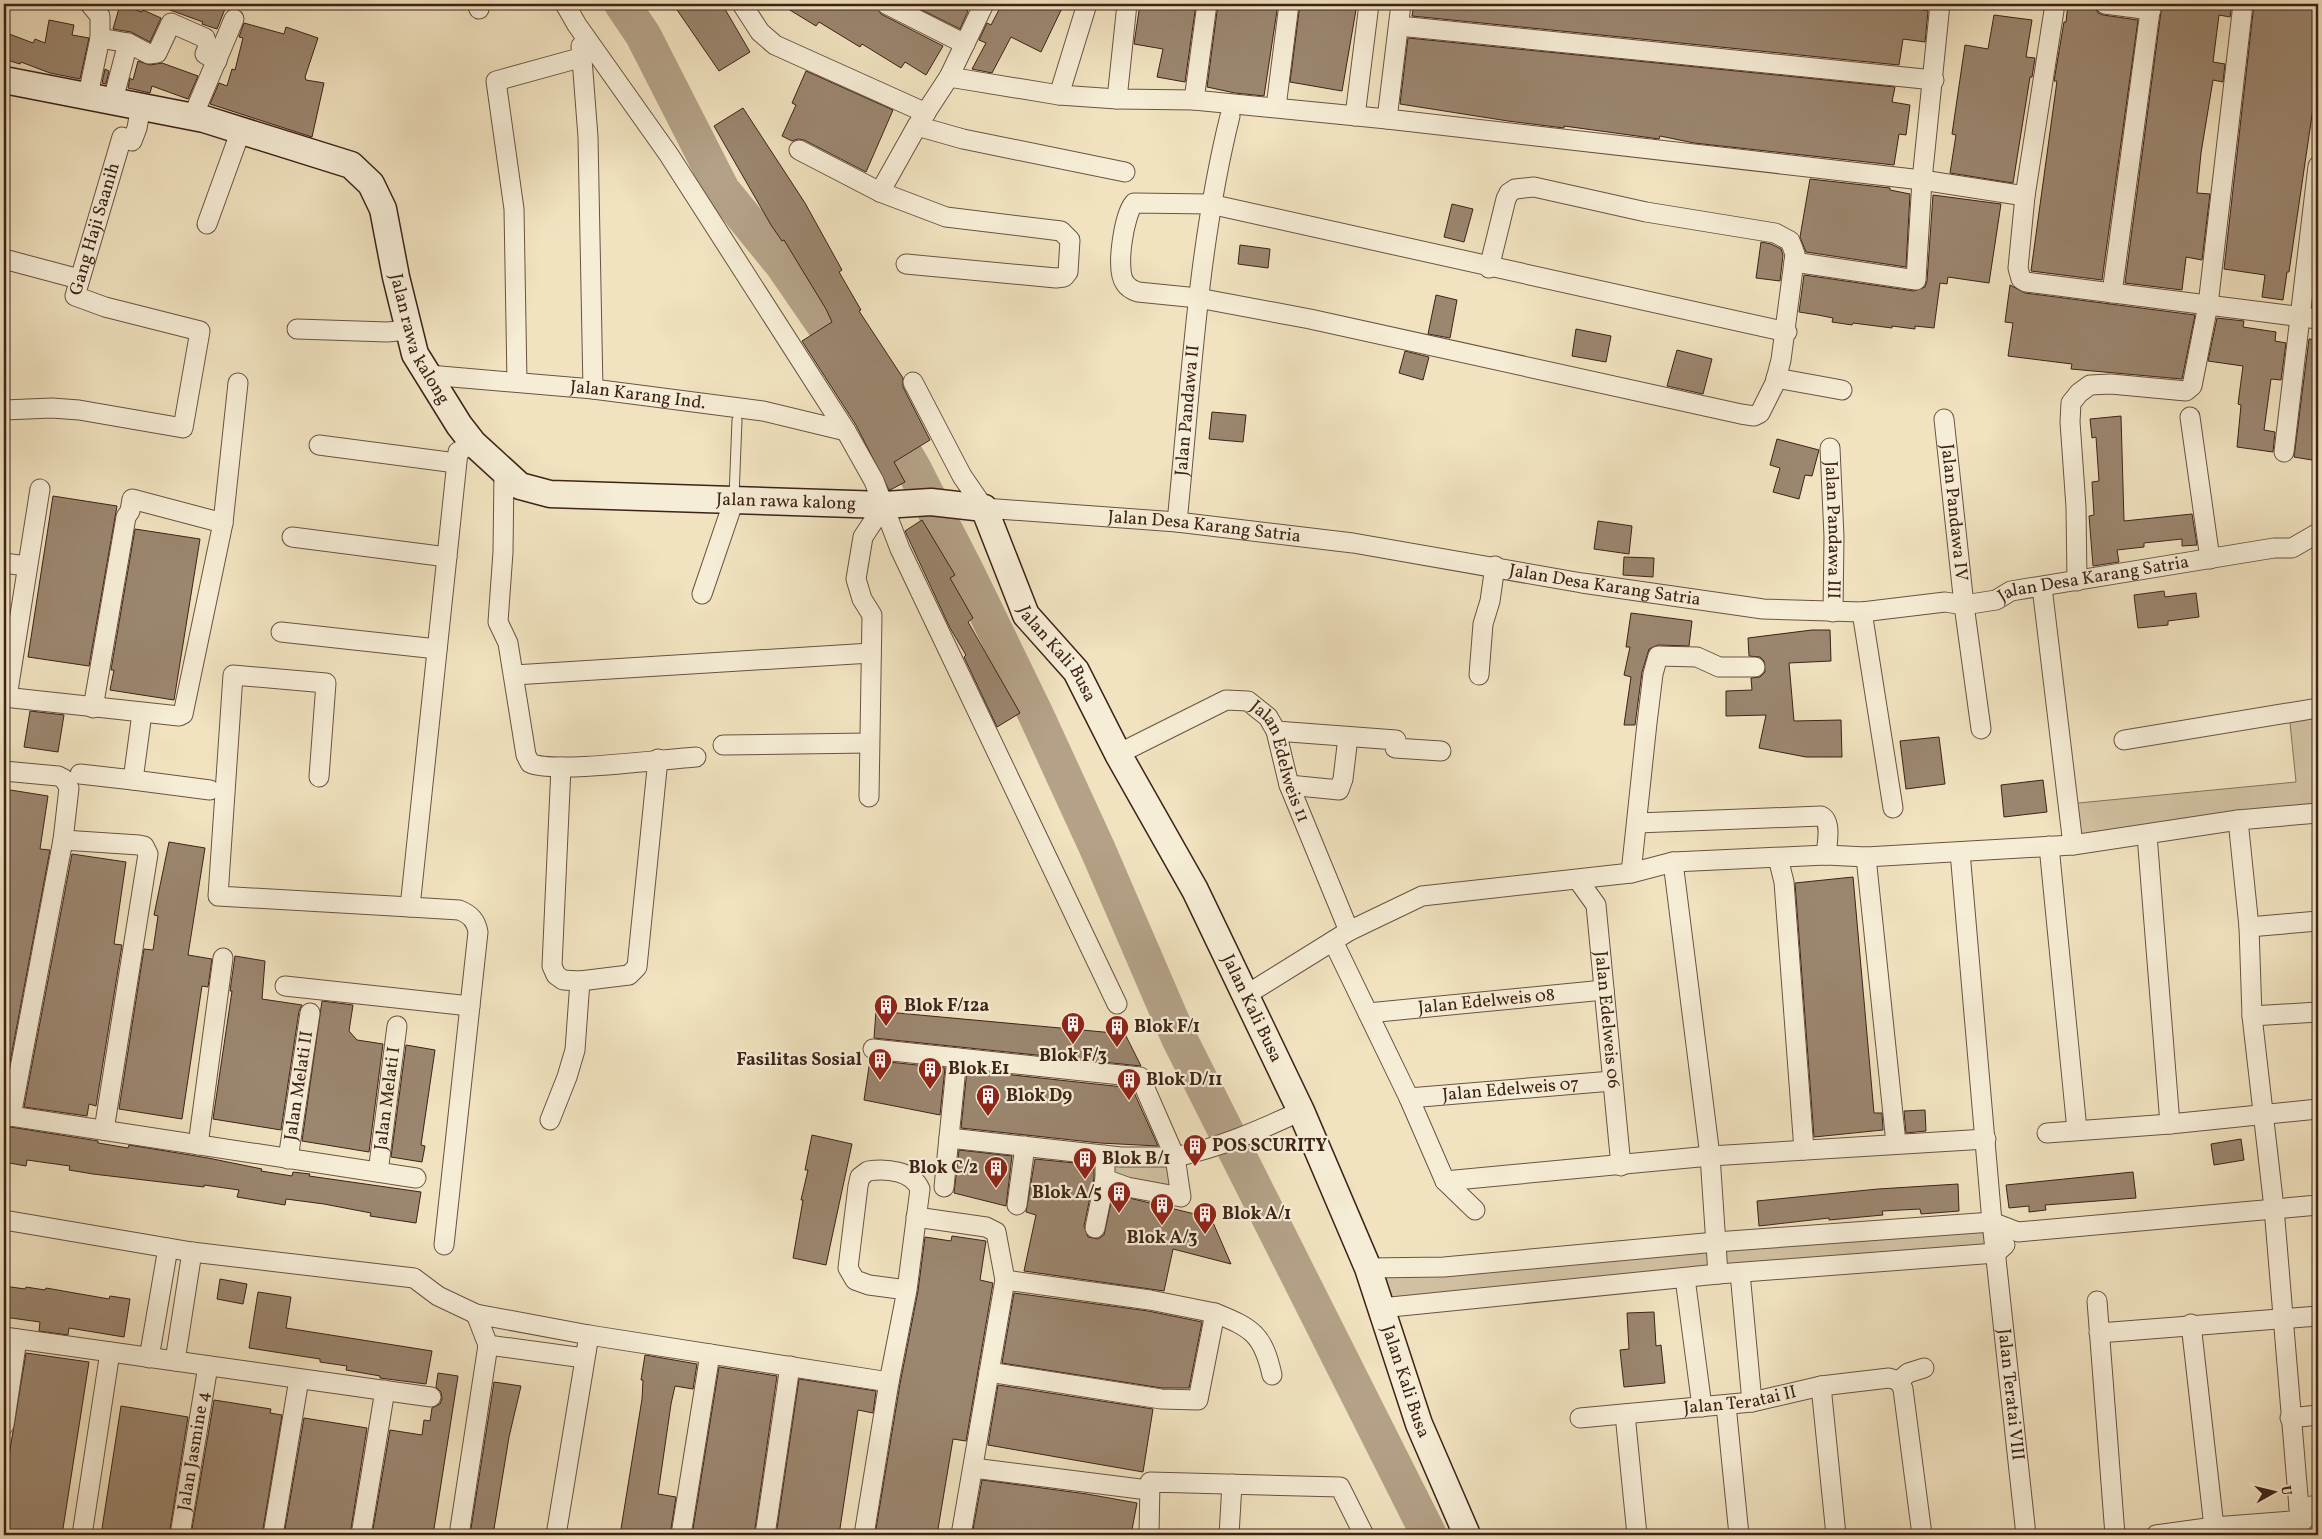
<svg xmlns="http://www.w3.org/2000/svg" width="2322" height="1539" font-family="Vollkorn,serif">
	<rect width="100%" height="100%" fill="#f1e3c0"/>
	<filter id="stains"><feTurbulence type="fractalNoise" baseFrequency=".004" numOctaves="4"/><feColorMatrix values="0 0 0 0 .2 0 0 0 0 .09 0 0 0 0 .02 0 0 0 .5 -.17"/></filter>
	<radialGradient id="worn" r=".72"><stop offset=".6" stop-color="#630" stop-opacity="0"/><stop offset="1" stop-color="#630" stop-opacity=".3"/></radialGradient>
	<path fill="#d2c2a3" stroke="#88725e" d="M2318,708v105l-245,32 -5,-41 228,-22 -7,-69z
		M1105,1155l70,2 6,40 -76,-18z
		M1992,1222l4,31 -615,55 -13,-40z"/>
	<g fill="none" stroke-linecap="round" stroke-linejoin="round">
		<path stroke="#b4a187" stroke-width="36" d="M622,4l21,31 79,155 61,75 71,103
			M880,412l33,56 53,103 70,144 62,135 81,188 250,497"/>
	</g>
	<path fill="#9b866f" stroke="#3d2218" d="M159,4h68l-10,25 -15,-5 1,-2 -44,-16z
		M673,4h49l28,48 -31,19z
		M780,4h95l6,10 62,32 -17,29 -21,-13 -4,6 -39,-24 -2,3 -41,-25 -3,4z
		M910,4h45l13,7 -8,18z
		M1002,4h62l-23,48 -30,-15 -19,36 -20,-4 14,-26 -7,-3 8,-17 4,2z
		M1140,4h56l-11,78 -28,-5 6,-28 -29,-5z
		M1218,4h60l-14,92 -29,-3 -28,-6z
		M1300,4h57l-15,87 -52,-9z
		M1414,4h483l31,7 -3,31 -22,-3 -4,26 -487,-49z
		M2068,4h26l4,9 5,2 35,5 -36,260 -71,-9 26,-190h-3l10,-59h2z
		M2162,4h70l-2,13 -11,-2 -6,47 12,2 -2,18 -10,-2 -12,73 -4,40 13,1 -8,66 -16,-3 -4,33 -57,-7z
		M2254,4h64v60l-2,24 -27,184h-2l-4,28 -21,-3 3,-22 -41,-6z
		M120,5l22,7 1,-2 18,8 -11,24 -19,-10 -18,-3z
		M1994,15l38,5 -6,37 9,1 -3,19h-2l-17,106 -63,-10 6,-38 -4,-1 13,-89 23,4z
		M49,20l25,5 -2,10 17,3 -9,41 -30,-6 -29,-11 -1,2 -16,-5v-27l29,11 2,-4 10,4z
		M244,23l40,11 2,-7 32,11 -13,39 1,3 18,3 -12,54 -102,-33 9,-21 8,3 5,-17 3,1 8,-32 -4,-1z
		M1408,38l487,49 -3,15 18,3 -4,30 -7,-1 -5,31 -200,-22 -34,-7 -1,3 -95,-13v2l-56,-7 -108,-17z
		M138,61l12,4 12,-2 36,13 -10,23 -36,-13 -2,7 -22,-5 2,-10 3,2z
		M105,69l4,2 -3,13 -4,-1z
		M806,71l87,39 -27,62 -62,-32 -6,-1 -6,2 -10,-5 14,-31 -4,-2z
		M743,108l62,95 37,67 -3,2 22,38 -2,1 44,67v9l27,53 -36,22 11,20 -13,7 -3,1 -33,-65 -54,-84 30,-19 -6,-13 -42,-69 -2,1 -11,-16 -57,-99z
		M1810,179l80,9v2l20,4 -4,73 -100,-15 -6,-15z
		M1933,195l68,9 -12,79 -41,-6 -1,7 -7,-1 -6,45 -19,-2v3l-23,-3v2l-39,-5 -1,2 -20,-3 1,-4 -15,-3 -19,-3 5,-37 110,16 11,-4 2,-6z
		M1452,204l21,5 -9,33 -20,-5z
		M1761,242l10,2 10,5 2,6 -3,26 -24,-3z
		M1240,245l30,4 -2,19 -30,-4z
		M2010,285l15,8 170,22 -13,64 -111,-10 1,-5 -64,-8 5,-33 -8,-1z
		M1436,295l21,5 -7,38 -22,-4z
		M2217,318l27,3 -1,6 33,5 -1,9 11,2 -5,37 -10,-1 -7,51 11,2 -2,20 -36,-5 4,-42 -3,-1 5,-38 -35,-5z
		M1576,329l35,7 -5,26 -34,-6z
		M2309,339l9,1v121l-24,-4z
		M1677,350l35,9 -9,35 -36,-8z
		M1405,351l24,6 -6,23 -24,-7z
		M1212,412l34,3 -3,27 -34,-3z
		M2121,416l3,105 68,-7 5,31 -15,1v-7l-38,4v4l-27,3 2,12 -26,4 -4,-50 5,-1 -2,-33 7,-1 -3,-44 -4,1 -2,-19z
		M1777,439l42,11 -7,26 -7,-1 -6,24 -26,-7 7,-24 -10,-3z
		M53,496l64,10 -28,160 -61,-9z
		M922,520l33,55 -5,3 23,40 -5,4 52,91 -23,14 -33,-70 2,-2 -16,-27 -45,-97z
		M1598,521l34,5 -3,28 -35,-5z
		M135,529l65,10 -26,161 -64,-10 4,-20h-3z
		M1624,557l30,1 -1,19 -30,-2z
		M2164,591l1,6 31,-4 3,24 -31,4v4l-30,3 -4,-33z
		M1631,613l61,8 -3,25 -31,-1 -9,4 -7,23 -7,53h-11l7,-48 -7,-2 6,-28h-4z
		M1812,630h18l1,31 -42,2 5,58 47,-1 1,37h-36l-47,-9 7,-33 -40,1v-25l26,-1 -1,-12 9,-1 5,-5 -1,-11 -4,-4 -11,-1 -1,-18z
		M30,711l34,4 -6,37 -34,-5z
		M1939,737l6,47 -39,5 -6,-48z
		M2043,780l4,32 -43,5 -3,-32z
		M4,789l44,7 -8,53 10,1 -46,244z
		M169,842l36,6 -17,107 24,4 -4,28 -6,-1 -20,133 -63,-10 25,-160 9,1 5,-34 -4,-1z
		M72,854l54,8 -12,82 8,1 -26,161 -7,-2 -2,12 -63,-9z
		M1853,877l21,236h8l1,17 -69,7 -19,-254z
		M235,956l30,5 -3,38 40,6 -3,6 -18,119 -68,-11 19,-128h-2z
		M322,1001l31,4 -4,26 8,9 26,4 -14,108 -67,-11z
		M876,1011l249,23 16,32 -267,-28z
		M406,1045l29,5 -14,95 4,1 -3,16 -31,-5z
		M870,1060l75,8 -5,47 -76,-15z
		M967,1070l165,18 26,58 -58,-3 -139,-15z
		M1925,1110l1,21 -20,2 -2,-22z
		M4,1126l94,15v2l30,5 1,-3 79,13 54,11 -1,2 31,5 1,-4 17,2 -1,2 112,16 -5,31 -46,-7 1,-3 -47,-9 -38,-5 -1,6 -48,-8 2,-7 -35,-5v2l-111,-13 -24,-4 1,-4 -43,-6 -1,6 -22,-4z
		M812,1135l40,9 -26,121 -33,-7 10,-58h-2l7,-30h-3z
		M2241,1139l3,21 -30,5 -3,-21z
		M959,1150l53,6 -6,50 -52,-13z
		M1035,1159l59,6v13l-10,48 4,11 10,2 6,-4 9,-41 98,24 20,46 -58,-15 -9,42 -140,-20 12,-56 -10,-3z
		M2133,1172l3,26 -91,7 1,5 -17,2v-6l-20,2 -3,-23z
		M1958,1184l1,27 -38,3 -1,-5 -38,2 1,4 -54,5v-2l-70,8 -2,-25 121,-12z
		M952,1236l34,5 -6,39 13,3 -27,158 -13,-2 -16,96h-62l25,-151 18,-93 7,-54 26,4z
		M220,1279l27,5 -4,20 -26,-5z
		M4,1286l21,3 1,-2 19,3 1,-2 63,11 1,-3 20,3 -6,38 -55,-9 -1,7 -29,-4 1,-9 -36,-5z
		M258,1292l33,5 -5,31 146,23 -6,33 -46,-6v-2l-34,-6 1,-4 -27,-4v-3l-71,-11z
		M1014,1293l134,18 54,11 -13,66h-27l-160,-25z
		M1654,1312l2,34 5,-1 4,38 -41,4 -4,-37 9,-1 -2,-36z
		M26,1353l63,9 -27,173h-58v-49z
		M645,1355l52,9 -4,25 -18,-3 -4,18 -13,90 18,3 -6,38h-50l22,-136 1,-19h-2z
		M719,1367l58,9 -23,159h-62z
		M438,1373l20,3 -25,159h-61l18,-105 32,5 2,-15 6,1 2,-13 8,-4 2,-5 -1,-7 -5,-5z
		M799,1379l77,12 -3,22 -15,-3 -19,125h-63z
		M494,1382l27,4 -12,51 -16,98h-23z
		M998,1385l155,24 -10,63 -155,-27z
		M214,1400l57,9 -1,4 12,2 -20,120h-71z
		M121,1406l67,11 -19,118h-68z
		M304,1418l63,10 -17,107h-66z
		M982,1480l105,14 50,9 -6,32h-159z"/>
	<g fill="none" stroke-linecap="round" stroke-linejoin="round">
		<g stroke="#6a5242" stroke-width="11">
			<path id="lane" d="M734,497l3,-77"/>
		</g>
		<g stroke="#6a5242" stroke-width="21">
			<g id="street">
				<path d="M90,4l10,12v22l28,5 21,11 8,-1 14,-30 34,15 3,9 -3,7 12,7"/>
				<path d="M477,4l2,5"/>
				<path d="M565,4l12,21 92,130 177,276 28,50 26,68 217,455"/>
				<path d="M742,4l18,28 15,13 151,68"/>
				<path d="M886,4l79,40"/>
				<path d="M2055,4l-30,192 -7,72 3,11 5,3 292,37"/>
				<path d="M2105,4l46,6"/>
				<path d="M1399,26l535,54"/>
				<path d="M581,46l7,91 5,252"/>
				<path d="M949,77l110,18 58,4 77,1 193,19 535,61 103,16"/>
				<path d="M88,95l12,-57"/>
				<path d="M1059,95l28,-91"/>
				<path d="M1117,99l10,-95"/>
				<path d="M113,100l15,-57"/>
				<path d="M1194,100l13,-96"/>
				<path d="M1276,107l13,-103"/>
				<path d="M193,116l41,-97"/>
				<path d="M1355,116l14,-112"/>
				<path d="M1387,119l14,-115"/>
				<path d="M917,126l46,13 162,33"/>
				<path d="M799,150l81,42 66,25 115,14 9,9 -2,32 -4,5 -8,1 -150,-14"/>
				<path d="M880,192l37,-66 32,-49 35,-73"/>
				<path d="M207,224l34,-94"/>
				<path d="M4,259l75,20"/>
				<path d="M1794,262l122,18 6,-100 18,-176"/>
				<path d="M1489,268l17,-69 3,-6 6,-4 19,-2 112,25 129,21 15,8 5,13 -14,106 -6,23 -15,30 -6,3 -13,-2 -431,-95 -112,-21 -60,-6c-6,-2 -10,-4 -13,-9 -10,-13 -1,-68 9,-80l76,1 577,128"/>
				<path d="M2112,293l39,-289"/>
				<path d="M297,329l90,3 22,-2"/>
				<path id="s1" d="M429,375l164,14 170,22 83,20"/>
				<path d="M1776,378l66,12"/>
				<path d="M517,382l-3,-173 -18,-128 87,-24"/>
				<path id="s2" d="M913,382l49,94 22,32 193,14 176,21 229,40 181,26 99,3 83,-10 19,3 32,-5 15,-9 263,-43h18l26,-15"/>
				<path id="s3" d="M4,410l48,-2 27,2 104,18 17,-97 -95,-24 -30,-11 47,-159 10,4 5,-13 4,-22"/>
				<path d="M2190,417l20,142"/>
				<path id="s4" d="M1944,419l20,186 17,124"/>
				<path d="M319,445l137,18"/>
				<path id="s5" d="M1830,448l4,89 -1,75"/>
				<path d="M2284,452l34,-286"/>
				<path d="M504,471l-1,81 -5,70 10,21 18,112 4,8c23,11 133,-4 166,-6"/>
				<path id="s6" d="M1177,522c14,-136 20,-273 53,-406"/>
				<path d="M292,537l155,20"/>
				<path d="M4,563l22,3"/>
				<path d="M2077,581l-1,-74 -6,-85 1,-19 8,-10 11,-8 21,-1 75,7 6,-5 16,-81 35,-301"/>
				<path d="M2042,587l31,258"/>
				<path d="M702,594l32,-94"/>
				<path d="M1862,612l31,196"/>
				<path d="M281,632l156,17"/>
				<path d="M514,675l357,-22"/>
				<path d="M1479,675l4,-51 7,-23 5,-35"/>
				<path d="M4,697l175,19 4,-2 40,-191 15,-140"/>
				<path d="M7,697l33,-208"/>
				<path d="M93,708l33,-191 4,-6 2,-12 91,24"/>
				<path d="M142,713l-9,67 77,10"/>
				<path d="M1276,731l120,9 -1,8 46,3"/>
				<path d="M2124,740l194,-32"/>
				<path d="M723,745l146,-2"/>
				<path id="s7" d="M1118,754l108,-54 22,1 20,16 8,14 13,54 60,146"/>
				<path d="M561,767l-9,199 4,9 7,5 17,1 49,-6 8,-8 21,-208"/>
				<path d="M4,771l54,5 6,3 5,9 -6,52 -52,276"/>
				<path d="M80,774l53,6"/>
				<path d="M319,777l7,-94 -93,-8 -15,221 192,11 48,-455 15,-9"/>
				<path d="M1289,785l50,5 4,-11 5,-42"/>
				<path d="M869,797l3,-182 -10,-16 -6,-20 7,-42 21,-32"/>
				<path d="M1637,823l184,-7c11,5 6,28 5,39"/>
				<path d="M2147,835l23,289"/>
				<path d="M63,840l76,5 5,1 4,8 -44,276"/>
				<path d="M2049,846l28,284"/>
				<path id="s8" d="M1960,852l32,370 34,313"/>
				<path d="M1866,857l30,286"/>
				<path d="M1778,858l6,24 20,268"/>
				<path d="M1673,862l37,294 8,118"/>
				<path d="M1631,873l16,-150 6,-49 5,-18 39,1 22,10h36"/>
				<path id="s9" d="M1578,880l18,25 25,261"/>
				<path d="M410,907l49,3c11,4 17,10 19,22l-34,313"/>
				<path d="M2249,927l69,-6"/>
				<path d="M1333,941l76,157 36,83 30,29"/>
				<path d="M285,986l185,20"/>
				<path d="M1246,995l103,-64 73,-35 209,-23 42,-11 153,-7 40,2 207,-12 165,-25 80,-7"/>
				<path id="s10" d="M1368,1013l236,-23"/>
				<path d="M2252,1016l66,-4"/>
				<path d="M873,1049l267,28 35,80c44,-9 85,-27 126,-46"/>
				<path id="s11" d="M1409,1098l203,-17"/>
				<path d="M4,1115l412,63"/>
				<path d="M550,1120l17,-43 8,-27 5,-69"/>
				<path d="M2047,1133l123,-9 148,-15"/>
				<path d="M949,1138l172,19h54l6,40 -54,-10 -22,-8v-24"/>
				<path d="M198,1145l25,-187"/>
				<path id="s12" d="M288,1159l22,-146"/>
				<path id="s13" d="M378,1172l19,-146"/>
				<path d="M1445,1181l265,-25 276,-17"/>
				<path d="M944,1187l13,-129"/>
				<path d="M1017,1205l8,-59"/>
				<path d="M916,1217l70,10 10,5 9,48 -44,255"/>
				<path d="M4,1220l188,32 222,26 24,18 38,18"/>
				<path d="M1095,1228l10,-49"/>
				<path d="M1368,1268l76,-1 272,-25 276,-20 26,10 300,-27"/>
				<path d="M1740,1273l12,129"/>
				<path d="M1685,1278l17,129"/>
				<path d="M2097,1301l18,234"/>
				<path d="M1381,1308l337,-34 278,-21 9,-8"/>
				<path d="M1215,1313c37,15 48,21 57,62"/>
				<path d="M2191,1324l23,203"/>
				<path d="M2099,1333l219,-17"/>
				<path d="M4,1337l427,60"/>
				<path d="M149,1358l19,-110"/>
				<path d="M584,1358l-96,-13 -12,-31 113,21"/>
				<path d="M175,1361l17,-109"/>
				<path d="M989,1372l172,27 37,1 17,-87 -65,-13 -145,-20"/>
				<path d="M1899,1381l4,8 19,146"/>
				<path d="M1899,1381l9,-8 16,-5"/>
				<path d="M1821,1386l15,149"/>
				<path d="M1726,1405l13,130"/>
				<path d="M1625,1414l12,121"/>
				<path id="s14" d="M1580,1418l172,-16 69,-16 68,-8 10,3"/>
				<path d="M2290,1418l28,-3"/>
				<path d="M4,1425l13,-86"/>
				<path d="M973,1468l167,21"/>
				<path d="M2299,1508l19,-3"/>
				<path d="M82,1535l28,-183"/>
				<path id="s15" d="M180,1535l28,-169"/>
				<path d="M273,1535l26,-156"/>
				<path d="M361,1535l24,-145"/>
				<path d="M459,1535l29,-190"/>
				<path d="M556,1535l33,-200 300,47"/>
				<path d="M681,1535l29,-181"/>
				<path d="M765,1535l25,-169"/>
				<path d="M864,1535l25,-153 18,-92 13,-101c-8,-18 -33,-21 -52,-18l-8,6 -2,9 -10,82 7,12 14,5 38,5"/>
				<path d="M1149,1535l1,-53 190,5 24,48"/>
				<path d="M1229,1535l3,-51"/>
				<path d="M2156,1535l58,-8 90,-7 -5,-12 -25,-300 -22,-192 -3,-89 -11,-107"/>
			</g>
		</g>
		<g stroke="#3d2218" stroke-width="29">
			<g id="secondary">
				<path id="s16" d="M4,80l200,39 147,46 20,19 12,25 13,68 19,77 44,71 14,18 47,43 30,8 334,11 47,-3 53,6 42,107 50,56 42,83 77,136 106,221 67,157 51,156 48,111"/>
			</g>
		</g>
		<use href="#lane" stroke="#f6edd6" stroke-width="9"/>
		<use href="#street" stroke="#f6edd6" stroke-width="19"/>
		<use href="#secondary" stroke="#f6edd6" stroke-width="26"/>
	</g>
	<defs>
		<g id="building-pin" transform="scale(1.25)"><path d="M0 17L-7.5 6A9.5 9.5 0 1 1 7.5 6Z" fill="#8f2418" stroke="#f6edd6"/><path d="M-4-6H4V6H1V3H-1V6H-4ZM-2.5-4.3h1.7v1.8h-1.7ZM.8-4.3h1.7v1.8H.8ZM-2.5-1h1.7V.8h-1.7ZM.8-1h1.7V.8H.8Z" fill="#fff"/></g>
	</defs>
	<g fill-rule="evenodd">
		<use href="#building-pin" x="886" y="1006"/>
		<use href="#building-pin" x="1073" y="1024"/>
		<use href="#building-pin" x="1117" y="1027"/>
		<use href="#building-pin" x="880" y="1060"/>
		<use href="#building-pin" x="930" y="1069"/>
		<use href="#building-pin" x="1129" y="1080"/>
		<use href="#building-pin" x="988" y="1096"/>
		<use href="#building-pin" x="1195" y="1146"/>
		<use href="#building-pin" x="1085" y="1159"/>
		<use href="#building-pin" x="996" y="1168"/>
		<use href="#building-pin" x="1119" y="1193"/>
		<use href="#building-pin" x="1162" y="1205"/>
		<use href="#building-pin" x="1205" y="1214"/>
	</g>
	<g text-anchor="middle" dominant-baseline="central" stroke-width="4.5" stroke-linejoin="round" paint-order="stroke">
		<g font-size="18" fill="#3d2218" stroke="#f6edd6">
			<text stroke="none"><textPath href="#s3" startOffset="479">Gang Haji Saanih</textPath></text>
			<text stroke="none"><textPath href="#s16" startOffset="549">Jalan rawa kalong</textPath></text>
			<text stroke="none"><textPath href="#s1" startOffset="210">Jalan Karang Ind.</textPath></text>
			<text stroke="none"><textPath href="#s6" startOffset="112">Jalan Pandawa II</textPath></text>
			<text stroke="none"><textPath href="#s16" startOffset="999">Jalan rawa kalong</textPath></text>
			<text stroke="none"><textPath href="#s4" startOffset="94">Jalan Pandawa IV</textPath></text>
			<text stroke="none"><textPath href="#s2" startOffset="366">Jalan Desa Karang Satria</textPath></text>
			<text stroke="none"><textPath href="#s5" startOffset="82">Jalan Pandawa III</textPath></text>
			<text stroke="none"><textPath href="#s2" startOffset="1266">Jalan Desa Karang Satria</textPath></text>
			<text stroke="none"><textPath href="#s2" startOffset="771">Jalan Desa Karang Satria</textPath></text>
			<text stroke="none"><textPath href="#s16" startOffset="1362">Jalan Kali Busa</textPath></text>
			<text stroke="none"><textPath href="#s7" startOffset="214">Jalan Edelweis 11</textPath></text>
			<text stroke="none"><textPath href="#s10" startOffset="119">Jalan Edelweis 08</textPath></text>
			<text stroke="none"><textPath href="#s16" startOffset="1768">Jalan Kali Busa</textPath></text>
			<text stroke="none"><textPath href="#s9" startOffset="146">Jalan Edelweis 06</textPath></text>
			<text stroke="none"><textPath href="#s12" startOffset="74">Jalan Melati II</textPath></text>
			<text stroke="none"><textPath href="#s11" startOffset="102">Jalan Edelweis 07</textPath></text>
			<text stroke="none"><textPath href="#s13" startOffset="74">Jalan Melati I</textPath></text>
			<text stroke="none"><textPath href="#s16" startOffset="2172">Jalan Kali Busa</textPath></text>
			<text stroke="none"><textPath href="#s8" startOffset="545">Jalan Teratai VIII</textPath></text>
			<text stroke="none"><textPath href="#s14" startOffset="161">Jalan Teratai II</textPath></text>
			<text stroke="none"><textPath href="#s15" startOffset="85">Jalan Jasmine 4</textPath></text>
		</g>
		<g font-size="18" font-weight="bold" fill="#3d2218" stroke="#f6edd6" text-anchor="start">
			<text x="904" y="1006">Blok F/12a</text>
			<text x="1134" y="1027">Blok F/1</text>
			<text x="1073" y="1056" text-anchor="middle">Blok F/3</text>
			<text x="862" y="1060" text-anchor="end">Fasilitas Sosial</text>
			<text x="948" y="1069">Blok E1</text>
			<text x="1146" y="1080">Blok D/11</text>
			<text x="1006" y="1096">Blok D9</text>
			<text x="1212" y="1146">POS SCURITY</text>
			<text x="1102" y="1159">Blok B/1</text>
			<text x="978" y="1168" text-anchor="end">Blok C/2</text>
			<text x="1102" y="1193" text-anchor="end">Blok A/5</text>
			<text x="1222" y="1214">Blok A/1</text>
			<text x="1162" y="1238" text-anchor="middle">Blok A/3</text>
		</g>
	</g>
	<rect width="2322" height="1539" fill="none" stroke="#f1e3c0" stroke-width="20"/>
	<rect x="5" y="5" width="2312" height="1529" fill="none" stroke="#3d2218" stroke-width="2.5"/>
	<rect x="10" y="10" width="2302" height="1519" fill="none" stroke="#3d2218"/>
	<g transform="translate(2274 1492) rotate(82)" stroke="#f6edd6" stroke-width="4" paint-order="stroke">
	<path d="M0-4L9 19L0 12L-9 19Z" fill="#3d2218"/>
	<text y="-8" font-size="14" font-weight="bold" text-anchor="middle" fill="#3d2218">U</text>
	</g>
	<rect width="100%" height="100%" filter="url(#stains)"/>
	<rect width="100%" height="100%" fill="url(#worn)"/>
</svg>
